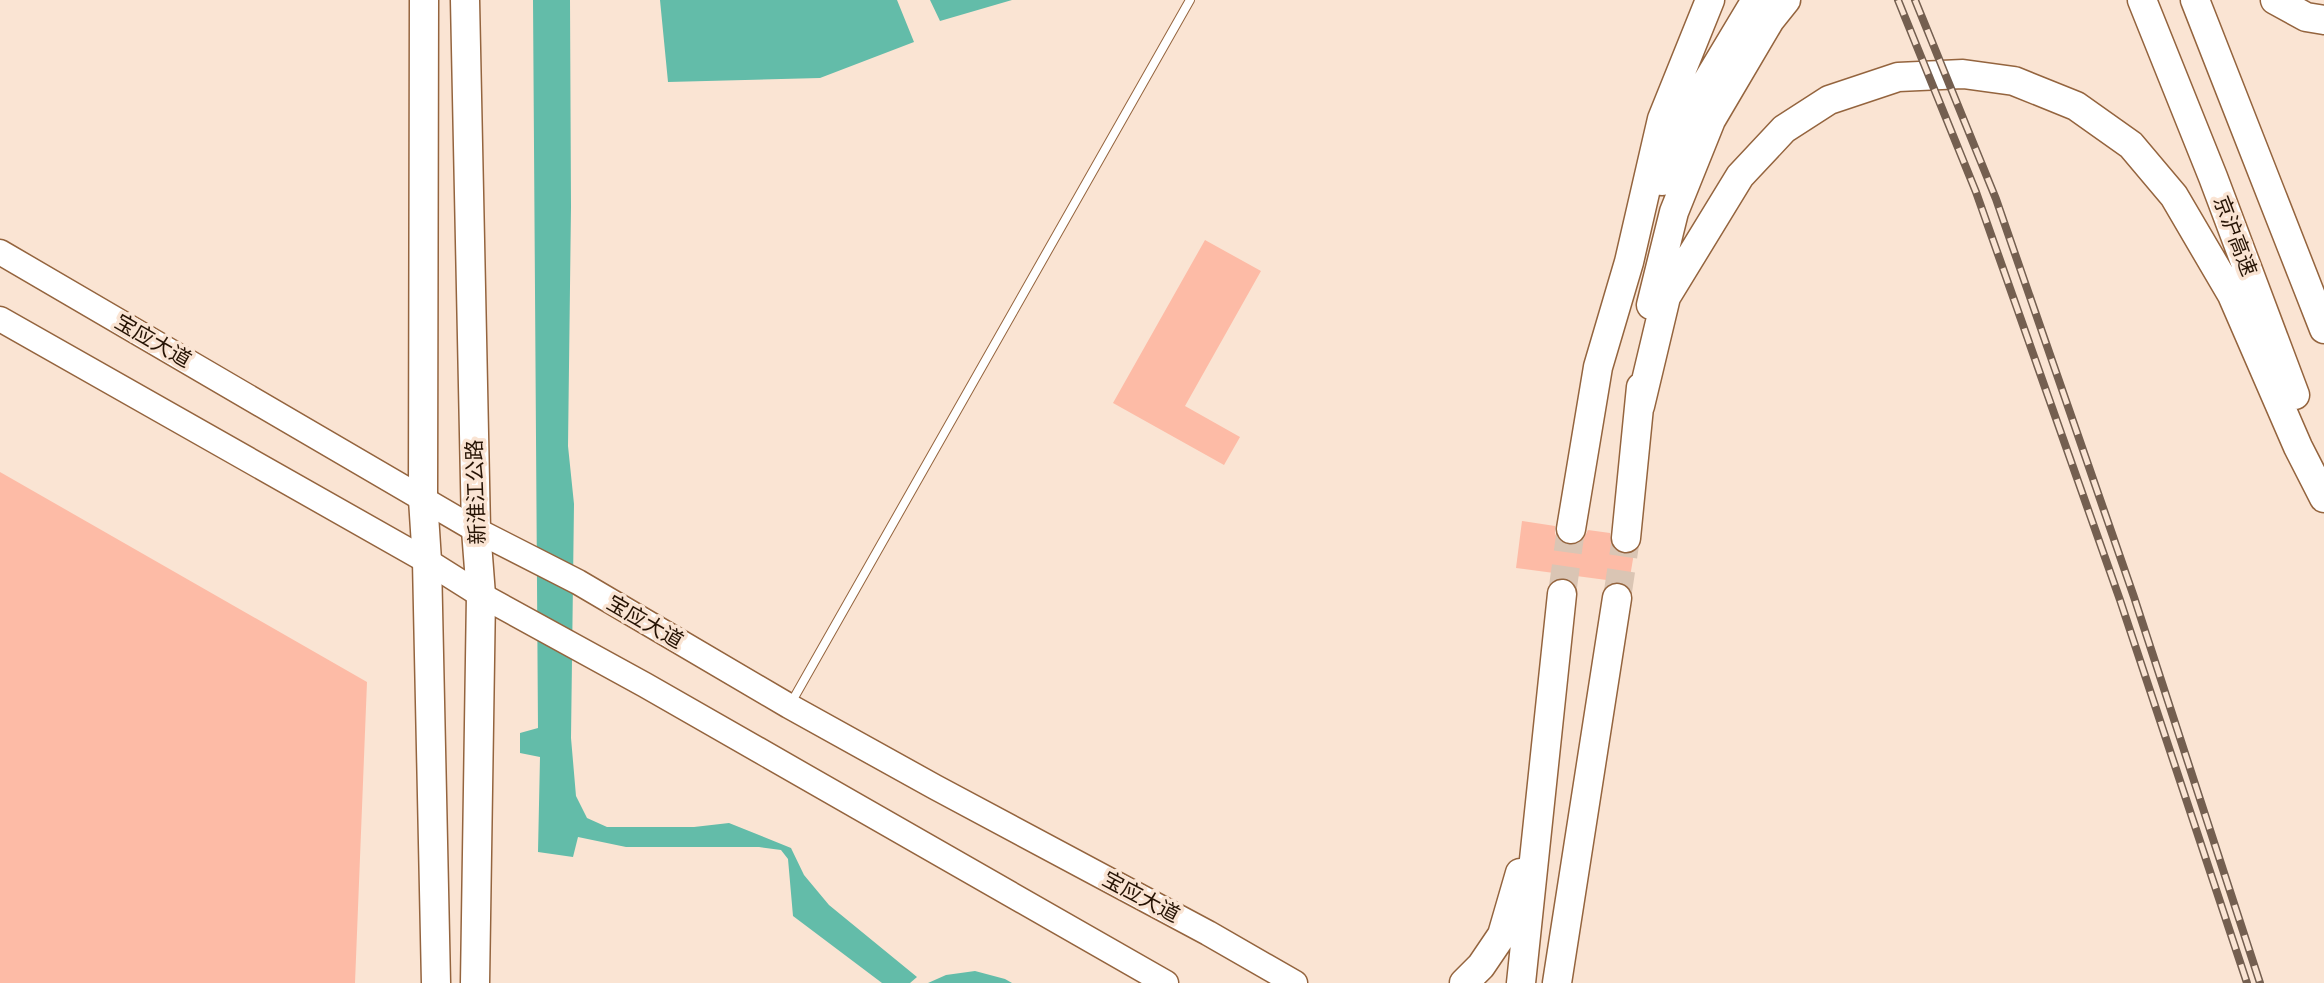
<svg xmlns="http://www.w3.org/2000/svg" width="2324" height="983" font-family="'Fira Sans','Noto Sans SC',sans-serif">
	<rect width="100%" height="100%" fill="#fae4d3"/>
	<path fill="#63bca9" d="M533,0h37l1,207 -3,239 6,58 -3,234 5,58 11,22 20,9h87l35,-4 62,25 13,27 25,30 88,72 -7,6h-28l-89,-67 -5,-57 -7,-9 -22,-3h-133l-48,-10 -5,20 -35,-5 2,-95 -20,-4v-20l18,-5z
		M660,0h237l17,42 -94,36 -152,4z
		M930,0h82l-72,21z
		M975,971l30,8 7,4h-84l18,-8z"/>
	<path fill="#fdbba6" d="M1205,240l56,31 -76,135 55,31 -16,28 -111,-62z
		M0,472l367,210 -12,301h-355z
		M1522,521l33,5v8l5,7 9,4h7l7,-5 5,-10 22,3 1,11 5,7 9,4 9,-2 -5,30 -113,-15z"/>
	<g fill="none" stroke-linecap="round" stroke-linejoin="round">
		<path stroke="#dac5b4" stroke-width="28" stroke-dasharray="28 14" stroke-linecap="butt" d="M1562,594l9,-65
			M1617,598l9,-60"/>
		<g stroke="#94643e" stroke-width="10">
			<path id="lane" d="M791,703l399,-703"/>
		</g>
		<g stroke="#94643e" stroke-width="27">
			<path id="primary" d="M0,252l476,278 102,52 211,124 146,81 273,146 87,50
				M0,319l427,242 54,34 164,90 521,298"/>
		</g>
		<g stroke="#94643e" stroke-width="31">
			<path id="highway" d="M424,0l-1,499 4,62 9,422
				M465,0l11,530 5,65 -6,388
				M2142,0l71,177 82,218
				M2195,0l129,329
				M2275,0l31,17 18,3
				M1662,181l31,-76 63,-105
				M1651,305l23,-93 37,-92 59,-100 16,-20
				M1640,406l26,-109 74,-121 44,-47 45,-29 69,-23 65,-3 51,7 62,25 55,39 43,51 58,99 66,152 26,51
				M1571,529l27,-162 31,-105 33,-143 48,-119
				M1626,538l15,-151
				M1464,983l17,-17 21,-31 18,-62
				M1521,983l41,-389
				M1557,983l60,-385"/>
		</g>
		<use href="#lane" stroke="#fff" stroke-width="8"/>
		<use href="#primary" stroke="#fff" stroke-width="24"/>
		<use href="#highway" stroke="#fff" stroke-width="28"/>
		<g stroke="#745f50" stroke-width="8">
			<path id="rail" d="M1898,0l78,192 144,408 127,383
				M1915,0l81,199 138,398 126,386"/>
		</g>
		<use href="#rail" stroke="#fae4d3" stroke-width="5" stroke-dasharray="16" stroke-linecap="butt"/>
	</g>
	<g text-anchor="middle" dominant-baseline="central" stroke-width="7" stroke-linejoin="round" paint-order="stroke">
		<g font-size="21" fill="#261304" stroke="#fae4d3">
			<text transform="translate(2235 236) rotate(69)">京沪高速</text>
			<text transform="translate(153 341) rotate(30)">宝应大道</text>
			<text transform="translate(476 492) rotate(-92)">新淮江公路</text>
			<text transform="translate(645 622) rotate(30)">宝应大道</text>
			<text transform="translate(1141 897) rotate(28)">宝应大道</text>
		</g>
	</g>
</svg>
